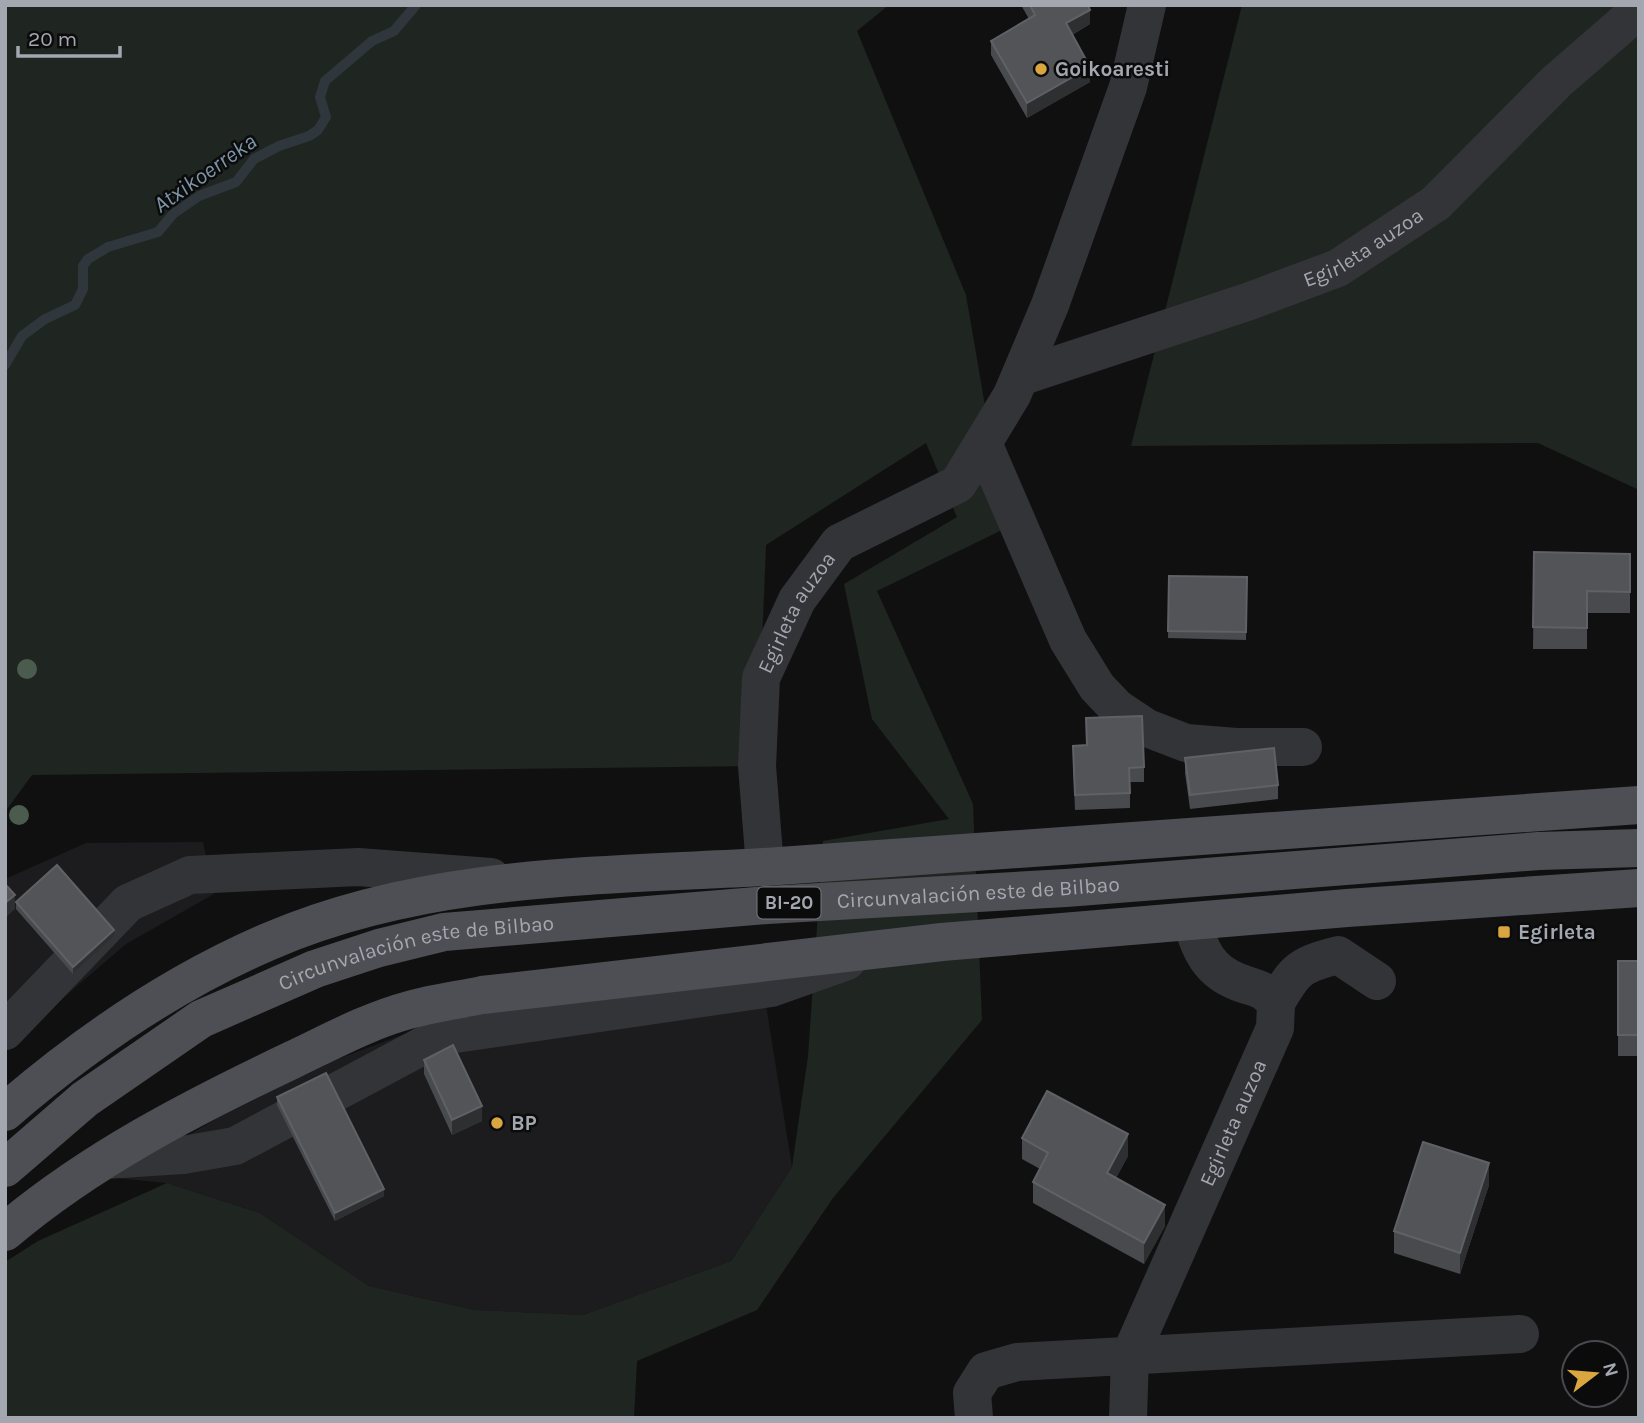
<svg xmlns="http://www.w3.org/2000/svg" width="1644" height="1423" font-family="Karla,sans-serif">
	<rect width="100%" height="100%" fill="#101011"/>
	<path fill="#1c1c1e" d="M203,842l11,52 -88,50 -121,104v-169l81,-36z
		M762,980l30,187 -61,94 -148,54 -108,-5 -106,-24 -109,-73 -93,-30 -51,-5 166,-98 152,-57z"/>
	<path fill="#1f2520" d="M5,5h884l-32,26 109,264 40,233 -129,63 96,213 9,216 -149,178 -76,112 -120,51 -3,57h-629v-156l33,-21 129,-58 93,30 109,73 106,24 108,5 148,-54 61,-94 16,-111 15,-215 126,-22 -77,-100 -28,-135 113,-67 -31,-74 -160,102 -9,221 -725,9 -27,37z
		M1242,5h397v485l-101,-47 -407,3z"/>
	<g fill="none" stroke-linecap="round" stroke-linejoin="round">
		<path stroke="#2f363c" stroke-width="10" d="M5,365l17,-29 23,-17 30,-14 8,-16v-23l5,-7 20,-12 50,-15 15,-18 26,-18 37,-14 18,-23 25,-13 30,-10 9,-6 8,-13 -6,-20 5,-16 47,-40 22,-10 22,-26"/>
		<g stroke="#333438" stroke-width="38">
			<path id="s1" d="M1020,377l227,-75 91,-34 98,-65 120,-121 83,-72"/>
			<path d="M983,443l85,197 29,47 20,21 30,20 39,15 50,4h67"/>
			<path id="s2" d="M765,867l-8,-101 4,-88 36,-78 42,-57 119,-59 54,-89 38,-90 78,-218 19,-82"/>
			<path d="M1276,1003c19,-34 24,-38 62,-48l39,26"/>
			<path d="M5,1031l123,-128 62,-28 168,-8 133,10"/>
			<path d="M105,1160l78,-5 52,-9 206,-110 330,-48 76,-27"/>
			<path d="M974,1418l-2,-25 14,-22 31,-9 503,-28"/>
			<path id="s3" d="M1128,1418l2,-62 145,-328 1,-25c-15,-17 -18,-13 -38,-21 -29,-11 -38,-32 -46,-59"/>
		</g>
		<g stroke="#4e4f54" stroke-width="38">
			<path d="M5,1112c81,-70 167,-129 265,-171 155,-67 330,-65 495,-74l874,-62"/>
			<path id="s4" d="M5,1168l80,-69 116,-80 114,-50 64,-21 65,-16 323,-27 299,-17 473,-37 100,-3"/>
			<path d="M5,1232c85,-72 186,-124 287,-172 38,-18 76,-39 117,-50 24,-7 49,-10 73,-15l460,-53 405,-34 292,-20"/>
		</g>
	</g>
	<g fill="#4b5b4d">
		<circle cx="27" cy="669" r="10"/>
		<circle cx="19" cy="815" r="10"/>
	</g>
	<path fill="#494a4d" d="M1021,5h67l2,19 -18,11 18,47 -63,36 -36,-63v-14l38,-22z
		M1534,552l96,2v59h-43v36h-54z
		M1169,576l78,1 -1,63 -78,-2z
		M1185,758l93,27v14l-88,10 -5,-36z
		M1073,761l71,6v15h-14v26l-55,2z
		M16,902l98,35 -41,37 -57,-65z
		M1618,961h21v95h-21z
		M424,1060l58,61 -30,14 -28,-61z
		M277,1097l107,99 -49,25 -58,-116z
		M1022,1138l106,18 -12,22 49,48 -21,38 -111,-61v-21l7,-13 -18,-10z
		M1489,1185l-29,89 -66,-21v-22z"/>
	<path fill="#2e2f31" d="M1090,10v14l-24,14v-15z
		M1090,67v15l-63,36v-15z
		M15,895v14l-10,9v-15z
		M114,930v7l-41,37v-7z
		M482,1106v15l-30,14v-15z
		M1128,1134v22l-21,39v-22z
		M1489,1163v22l-29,89v-21z
		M384,1189v7l-49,25v-8z
		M1165,1205v21l-21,38v-21z"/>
	<path fill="#525458" stroke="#5f6166" stroke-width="2" d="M1030,5h58l2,5 -24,13 24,44 -63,36 -36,-62 44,-26z
		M1534,552l96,2v38l-43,-1v37l-54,-1z
		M1169,576l78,1 -1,55 -78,-1z
		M1142,716l2,51 -15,1 1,25 -55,2 -2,-49 14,-1 -1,-27z
		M1274,748l4,37 -88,10 -5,-37z
		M57,865l57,65 -41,37 -57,-65z
		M5,884l10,11 -10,8z
		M1618,961h21v74h-21z
		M453,1045l29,61 -30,14 -28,-60z
		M326,1073l58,116 -49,24 -58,-116z
		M1047,1091l81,43 -21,39 58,32 -21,38 -111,-61 15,-29 -26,-15z
		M1423,1142l66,21 -29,90 -66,-22z"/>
	<g fill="#d9a640" stroke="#0b0b0c" stroke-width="2.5">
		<circle cx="1041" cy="69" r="7"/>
		<rect x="1497" y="925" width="14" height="14" rx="3.5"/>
		<circle cx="497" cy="1123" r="7"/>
	</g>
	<g text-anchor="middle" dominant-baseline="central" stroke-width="5" stroke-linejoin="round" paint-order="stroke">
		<rect fill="#0b0b0c" stroke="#75787f" stroke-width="2" x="757.5" y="887.5" width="63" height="31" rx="5"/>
		<g font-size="19" font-weight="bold" fill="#a3a7b0">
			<text x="789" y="903">BI-20</text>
		</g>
		<g font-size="21" font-weight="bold" fill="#a3a7b0" stroke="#0b0b0c" text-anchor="start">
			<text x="1055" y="69">Goikoaresti</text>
			<text x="1518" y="932">Egirleta</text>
			<text x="511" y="1123">BP</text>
		</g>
		<g font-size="21" fill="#a3a7b0" stroke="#0b0b0c">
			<text stroke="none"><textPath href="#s1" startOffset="368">Egirleta auzoa</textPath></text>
			<text stroke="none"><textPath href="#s2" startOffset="264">Egirleta auzoa</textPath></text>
			<text stroke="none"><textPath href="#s4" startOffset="1041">Circunvalación este de Bilbao</textPath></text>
			<text stroke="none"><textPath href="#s4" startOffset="474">Circunvalación este de Bilbao</textPath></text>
			<text stroke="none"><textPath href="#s3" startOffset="317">Egirleta auzoa</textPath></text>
		</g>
		<g font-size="23" font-style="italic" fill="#7e94a7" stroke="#0b0b0c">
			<text transform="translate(205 173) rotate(-35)">Atxikoerreka</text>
		</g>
	</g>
	<rect width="1644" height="1423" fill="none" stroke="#a3a7b0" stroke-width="14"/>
	<g transform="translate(1595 1374) rotate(74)"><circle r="33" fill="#0b0b0c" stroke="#48494e" stroke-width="2"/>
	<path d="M0-5L12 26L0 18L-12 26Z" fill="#d9a640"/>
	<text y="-10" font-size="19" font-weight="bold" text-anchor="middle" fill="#a3a7b0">N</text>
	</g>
	<path d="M18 46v10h102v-10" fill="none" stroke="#a3a7b0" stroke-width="3.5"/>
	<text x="28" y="46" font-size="21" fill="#a3a7b0" stroke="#0b0b0c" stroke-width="5" paint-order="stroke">20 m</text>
</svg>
